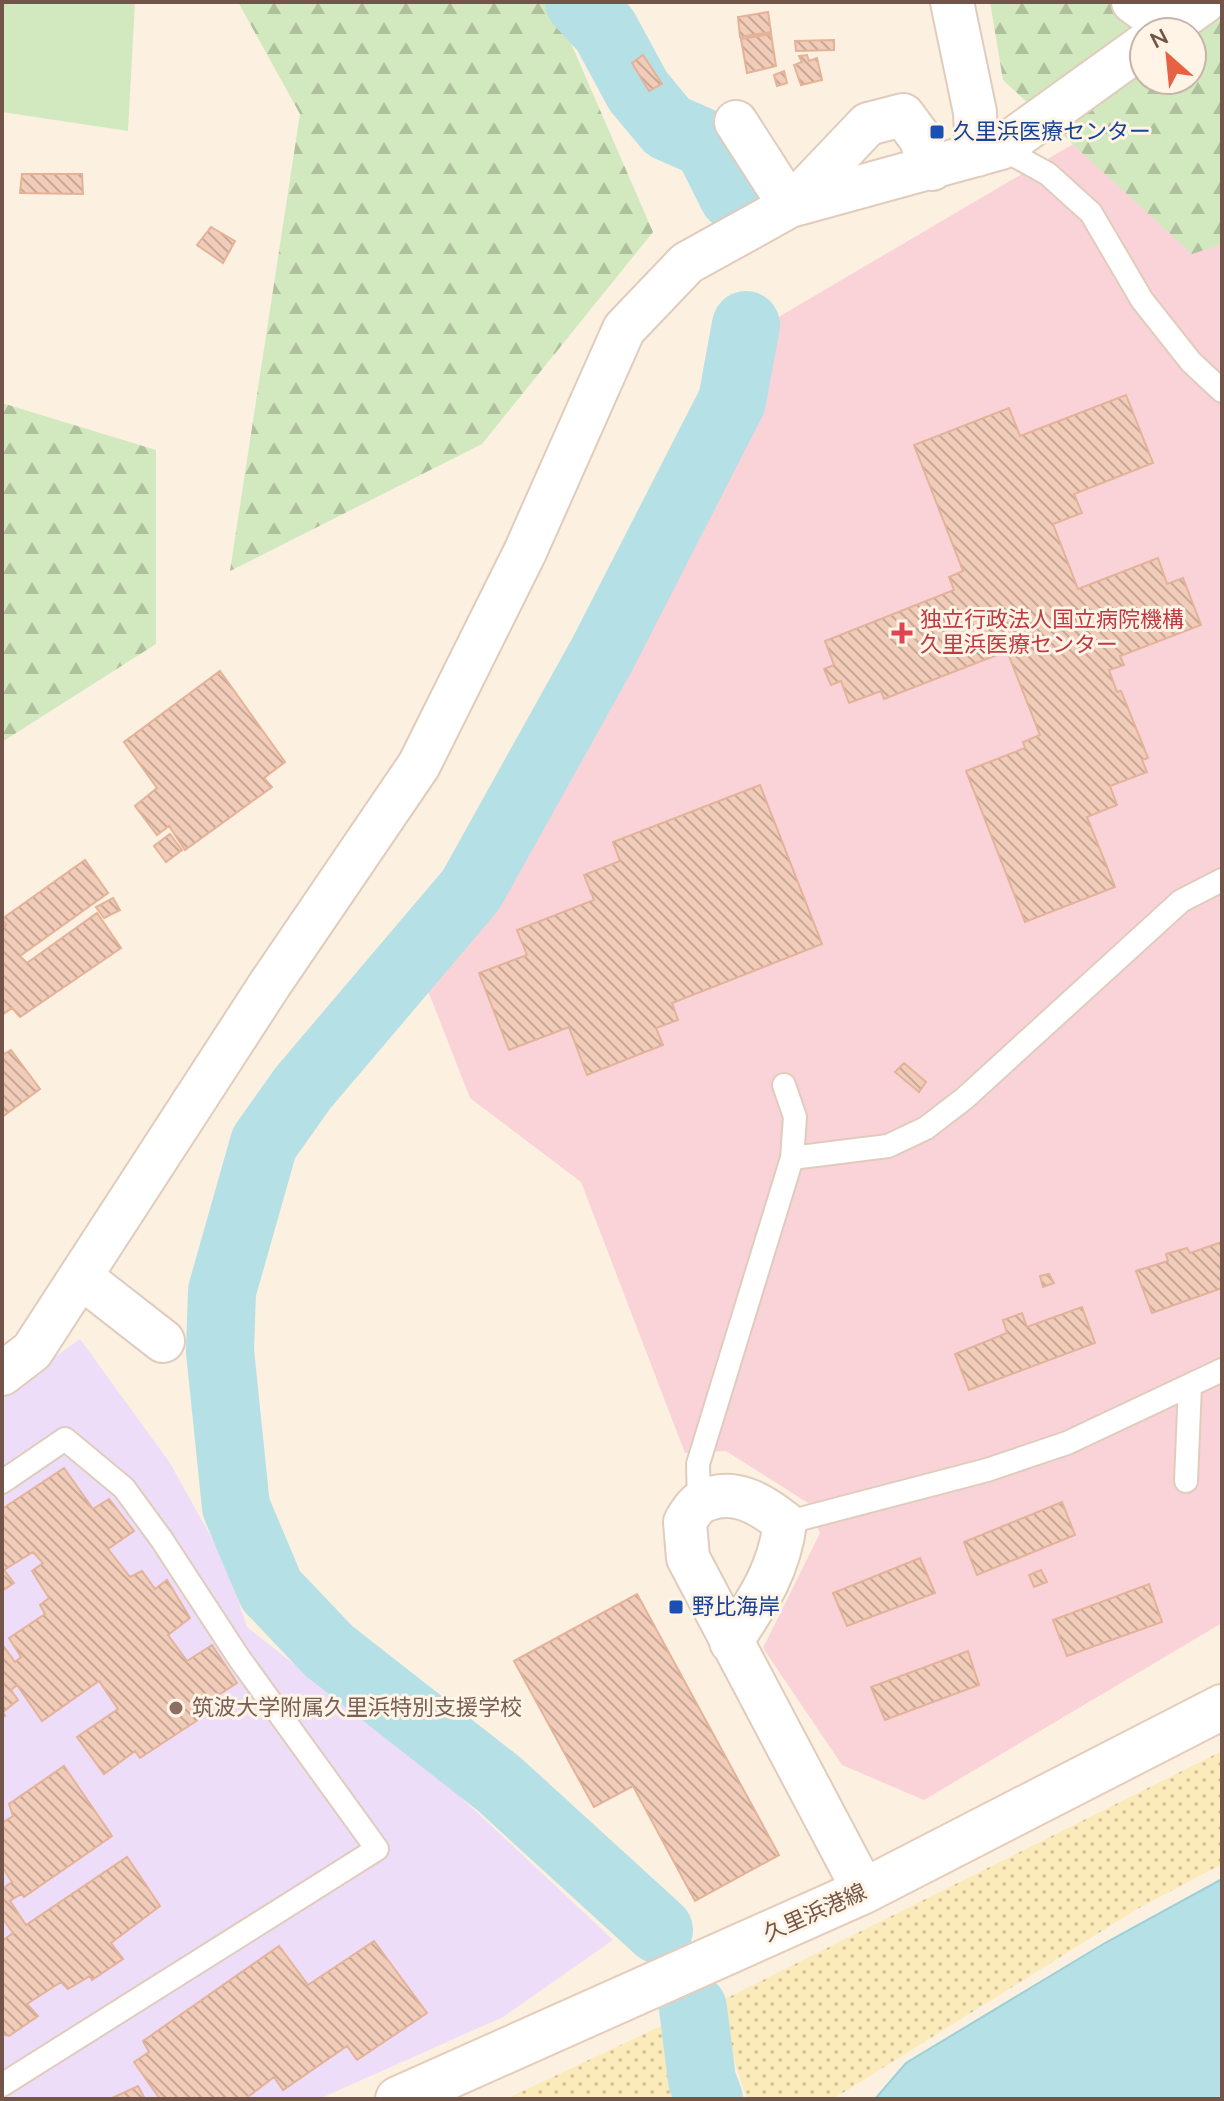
<svg xmlns="http://www.w3.org/2000/svg" width="1224" height="2101" font-family="'Nunito Sans','Noto Sans JP',sans-serif">
	<defs>
		<pattern id="forest-firs" width="22" height="20" patternUnits="userSpaceOnUse" patternTransform="scale(2)"><rect width="22" height="20" fill="#d2e9bf"/><path d="M5 1l3.5 6h-7zM16 11l3.5 6h-7z" fill="#afc09d"/></pattern>
		<pattern id="sand-dots" width="8" height="8" patternUnits="userSpaceOnUse" patternTransform="scale(2)"><rect width="8" height="8" fill="#fcebba"/><path d="M2 2h.1M6 6h.1" fill="none" stroke="#d0c199" stroke-width="1.8" stroke-linecap="round"/></pattern>
		<pattern id="building-back-hatch" width="6" height="6" patternUnits="userSpaceOnUse" patternTransform="scale(2)"><rect width="6" height="6" fill="#f1ccb8"/><path d="M-1 5l2 2M0 0l6 6M5-1l2 2" fill="none" stroke="#c8a898"/></pattern>
	</defs>
	<rect width="100%" height="100%" fill="#fcf0e0"/>
	<path fill="#edddf8" d="M80,1339l90,124 55,99 22,65 206,163 160,150 -110,77 -184,82h-317v-704z"/>
	<path fill="#fad3d9" d="M1222,56v1567l-298,177 -82,-35 -79,-117 57,-115 -12,-30 -82,-52 -41,2 -104,-271 -111,-84 -63,-161 351,-608 424,-249h10z"/>
	<path fill="#d2e9bf" d="M2,2h133l-7,129 -126,-19z"/>
	<path fill="url(#forest-firs)" fill-rule="evenodd" d="M238,2h315l100,230 -171,212 -252,127 70,-457z
		M990,2h232v242l-30,10 -189,-174zM1144,32h48v48h-48z
		M2,403l154,47v194l-154,98z"/>
	<path fill="url(#sand-dots)" d="M1222,1751v113l-85,45 -304,190h-86l-32,-95z
		M663,2025l18,74h-175z"/>
	<path fill="#b5e0e5" stroke="#9bd0d7" stroke-width="2" d="M1222,1879v220h-347l31,-36 199,-120z
		M703,2014l9,25 -4,38 7,22h-12l-9,-24 -7,-57z"/>
	<g fill="none" stroke-linecap="round" stroke-linejoin="round">
		<path stroke="#b5e0e5" stroke-width="68" d="M579,2l26,28 33,61 30,36 39,17 26,52
			M659,1930l-160,-146 -170,-133 -58,-61 -35,-83 -16,-156 2,-60 42,-148 39,-55 168,-198 132,-237 129,-252 14,-76
			M693,2008l9,72 7,19"/>
	</g>
	<path fill="url(#building-back-hatch)" stroke="#e4b298" stroke-width="2" d="M768,12l3,20 -31,5 -2,-20z
		M771,34l5,32 -29,7 -6,-34z
		M834,40v10l-38,1 -1,-10z
		M643,55l19,29 -13,7 -17,-28z
		M807,55l2,6 8,-3 5,22 -21,5 -7,-20 8,-3 -3,-6z
		M784,71l3,12 -10,3 -3,-11z
		M22,174h60l1,20 -63,-1z
		M211,227l24,14 -12,22 -26,-18z
		M1126,395l27,68 -79,31 8,19 -29,11 25,65 80,-31 9,26 16,-6 18,47 -81,31 4,9 -15,5 8,22 4,-1 27,67 -6,2 5,12 -37,14 7,19 -30,12 28,70 -90,35 -59,-151 59,-23 -2,-6 17,-7 -33,-84 -123,48 -3,-8 -32,12 -8,-22 -10,4 -7,-16 10,-4 -9,-24 129,-51 -5,-13 14,-6 -49,-126 95,-37 11,28z
		M220,671l65,91 -21,16 8,9 -87,63 -16,-24 -12,9 -22,-29 22,-18 -33,-46z
		M760,785l62,159 -150,59 6,17 -22,8 7,17 -76,30 -18,-48 -60,23 -30,-77 48,-18 -10,-25 77,-30 -10,-25 36,-14 -7,-19z
		M170,834l12,16 -16,12 -12,-16z
		M85,860l23,33 -88,63 7,7 70,-50 24,35 -101,69 -8,-9 -10,7v-87l4,-3 -4,-6z
		M113,898l7,12 -16,8 -8,-11z
		M11,1050l29,39 -38,28v-62z
		M904,1063l22,19 -7,10 -24,-20z
		M1222,1242v46l-70,25 -16,-42 32,-10 -2,-7 21,-6 3,5z
		M1049,1274l5,9 -11,4 -3,-11z
		M1082,1307l13,36 -126,47 -14,-36 52,-21 -4,-13 19,-7 5,14z
		M64,1468l29,41 16,-10 25,32 -26,18 22,28 12,-6 13,18 12,-9 23,38 -22,17 19,26 25,-16 25,38 -34,22 4,9 -67,44 -5,-7 -31,23 -27,-37 41,-28 -19,-28 -57,40 -25,-36 -6,5 7,10 -15,12 2,4 -3,2v-74l13,18 6,-5 -12,-19 36,-24 -5,-9 9,-7 -17,-27 11,-8 -10,-11 -29,18 10,13 -12,8v-82z
		M1062,1502l13,33 -98,40 -13,-33z
		M920,1558l15,35 -88,33 -14,-33z
		M1041,1570l6,12 -13,5 -5,-12z
		M1149,1584l13,38 -95,34 -14,-36z
		M637,1594l142,261 -84,46 -62,-115 -39,21 -80,-146z
		M968,1651l11,34 -94,35 -14,-33z
		M64,1766l48,70 -88,61 -3,-3 -11,7 16,24 101,-68 33,49 -49,37 12,16 -31,21 -2,-4 -22,13 -7,-7 -34,22 11,12 -29,20 -7,-2v-93l11,-8 -11,-15v-29l10,-7 -10,-15v-44l11,-7 -4,-12z
		M374,1941l53,72 -70,47 -10,-14 -64,44 -9,-13 -29,22h-85l-26,-37 15,-10 -6,-11 136,-95 29,39z
		M138,2086l7,13h-35z"/>
	<g fill="none" stroke-linecap="round" stroke-linejoin="round">
		<g stroke="#e0ccbc" stroke-width="26">
			<path id="service" d="M1001,148l47,26 43,39 51,87 49,62 31,29
				M792,1158l96,-12 38,-18 39,-30 216,-197 41,-21
				M1186,1481l4,-96
				M2,1482l63,-43 59,49 38,52 77,118 138,191 -375,236
				M699,1502l-1,-38 94,-306 3,-41 -11,-32
				M785,1523l202,-53 80,-27 155,-73"/>
		</g>
		<g stroke="#e0ccbc" stroke-width="46">
			<path id="minor" d="M952,2l23,110 2,43
				M1133,2l35,25
				M1162,32l42,-30
				M736,122l54,84 78,-82 35,-9 17,23 12,31
				M81,1277l82,64
				M2,1374l30,-23 238,-367 149,-219 106,-213 99,-223 63,-66 103,-57 211,-58 143,-103
				M731,1642c26,-40 48,-71 54,-119 -24,-19 -52,-37 -84,-21 -6,3 -12,13 -16,20l3,36 176,333"/>
		</g>
		<g stroke="#e5cdba" stroke-width="48">
			<path id="secondary" d="M398,2099l466,-208 358,-184"/>
		</g>
		<use href="#service" stroke="#fff" stroke-width="22"/>
		<use href="#minor" stroke="#fff" stroke-width="42"/>
		<use href="#secondary" stroke="#fff" stroke-width="44"/>
	</g>
	<g fill="#1a4fb4" stroke="#fff4e6" stroke-width="3">
		<rect x="929" y="124" width="16" height="16" rx="4"/>
		<rect x="668" y="1599" width="16" height="16" rx="4"/>
	</g>
	<path fill="#e0444e" stroke="#fff4e6" stroke-width="3" d="M898 621h8v8h8v8h-8v8h-8v-8h-8v-8h8z"/>
	<circle fill="#8d6e63" stroke="#fff4e6" stroke-width="3" cx="176" cy="1708" r="8"/>
	<g text-anchor="middle" dominant-baseline="central" stroke-width="6" stroke-linejoin="round" paint-order="stroke">
		<g font-size="22" fill="#164399" stroke="#fff4e6" text-anchor="start">
			<text x="953" y="132">久里浜医療センター</text>
			<text x="692" y="1607">野比海岸</text>
		</g>
		<g font-size="22" fill="#be3a42" stroke="#fff4e6" text-anchor="start">
			<text x="920" y="620">独立行政法人国立病院機構<tspan x="920" dy="25">久里浜医療センター</tspan></text>
		</g>
		<g font-size="22" fill="#785e54" stroke="#fff4e6" text-anchor="start">
			<text x="192" y="1708">筑波大学附属久里浜特別支援学校</text>
		</g>
		<g font-size="22" fill="#725548" stroke="#fff4e6">
			<text transform="translate(815 1913) rotate(-24)">久里浜港線</text>
		</g>
	</g>
	<rect width="1224" height="2101" fill="none" stroke="#725548" stroke-width="8"/>
	<g transform="translate(1168 56) rotate(333)"><circle r="38" fill="#fff4e6" stroke="#c7b4a7" stroke-width="2"/>
	<path d="M0-6L14 30L0 20L-14 30Z" fill="#e76244"/>
	<text y="-12" font-size="22" font-weight="bold" text-anchor="middle" fill="#725548">N</text>
	</g>
</svg>
